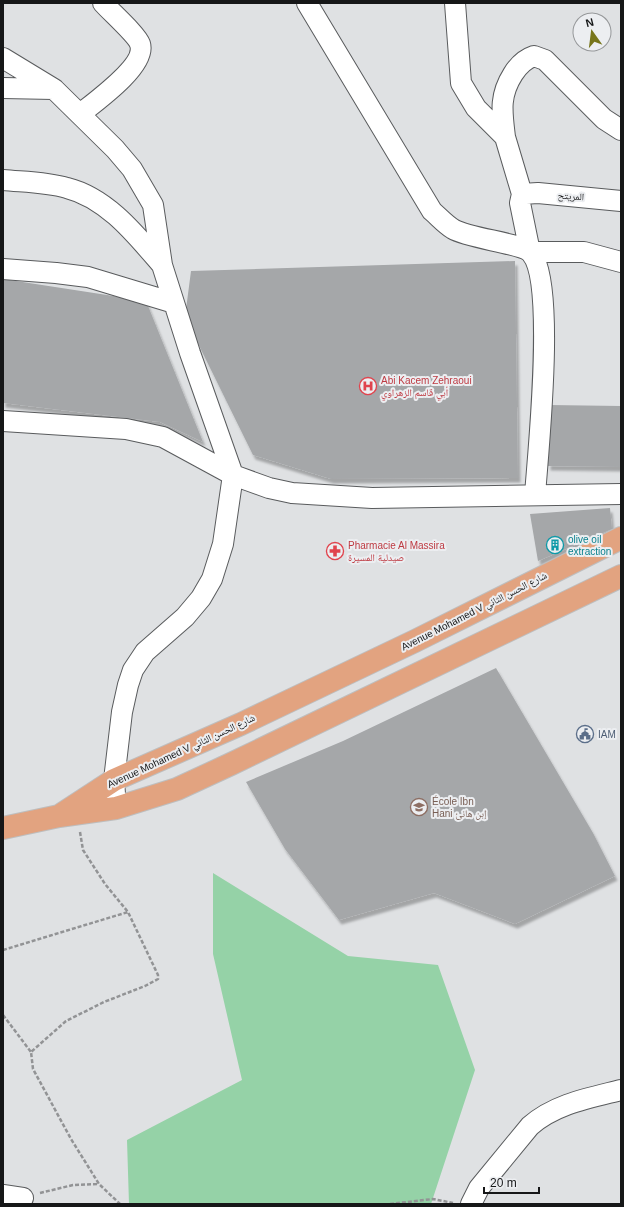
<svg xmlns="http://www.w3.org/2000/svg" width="624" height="1207" font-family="Helvetica,'Noto Naskh Arabic',sans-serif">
	<defs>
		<filter id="shadow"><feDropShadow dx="2.5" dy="4.5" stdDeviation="1" flood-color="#0004"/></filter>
	</defs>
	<rect width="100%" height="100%" fill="#dfe1e3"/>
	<path fill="#95d2a7" d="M213,873l135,83 90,9 37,105 -44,134h-302l-2,-64 115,-60 -29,-126z"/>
	<path fill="#a5a7a9" filter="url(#shadow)" d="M515,261l3,217 -187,1 -78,-24 -68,-138 6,-46z
		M3,279l143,22 57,141 -43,-20 -157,-19z
		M549,405l72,1v61l-73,-1z
		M610,508l2,21 -74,32 -8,-47z
		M496,668l97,165 22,43 -100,48 -81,-31 -95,27 -54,-71 -39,-67 97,-41z"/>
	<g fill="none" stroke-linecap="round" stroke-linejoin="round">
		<g stroke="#595b5d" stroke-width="22">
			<path id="minor" d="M307,3l125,208c7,6 13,13 21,18 17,10 69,14 78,24 25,29 7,199 4,242
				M455,3l6,80 15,25 29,29 17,57 -2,9 10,49h54l37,10
				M3,58l51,31
				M3,88l51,1 61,60 17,20 21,36 9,60 28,88 43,122 -10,69 -11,35 -11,19 -16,19 -40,35 -12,18 -5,15 -6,27 -8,68 2,28
				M80,114c15,-12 67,-49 60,-70 -3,-9 -29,-32 -37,-41
				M505,137c-3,-25 -6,-41 8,-63 5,-8 12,-15 21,-18l11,4 59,59 17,11
				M3,180c21,2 44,2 64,8 40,10 69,47 95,77
				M522,194l16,-1 83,8
				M3,269l53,4 32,4 86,26
				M3,421l123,8 37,8 70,38 36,13 23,5 80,5 249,-4
				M3,1195l20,3
				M471,1204l8,-16 51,-62c25,-22 59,-28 91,-36"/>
		</g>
		<g stroke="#bebebe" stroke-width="24">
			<path id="major" d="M62,814l52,-34 127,-56 174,-83 206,-103
				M3,828l56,-12 57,-8 61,-19 54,-25 390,-188"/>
		</g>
		<path stroke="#929395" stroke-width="2.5" stroke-dasharray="4 2" stroke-linecap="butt" d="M80,832l3,18 22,34 23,28 30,63v4l-13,7 -41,16 -38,19 -35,31 2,17 38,70 28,45 21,20
			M3,950l125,-38
			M3,1015l28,37
			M40,1193l33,-8 25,-1
			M390,1204l43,-5 20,4"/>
		<use href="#minor" stroke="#fff" stroke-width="20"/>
		<use href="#major" stroke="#e2a380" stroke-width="22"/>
	</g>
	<defs>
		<g id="hospital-ring" transform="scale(0.9)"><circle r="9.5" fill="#eceef1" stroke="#e0444e" stroke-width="1.5"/><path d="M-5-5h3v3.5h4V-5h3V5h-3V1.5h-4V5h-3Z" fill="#e0444e"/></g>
		<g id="building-ring" transform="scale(0.9)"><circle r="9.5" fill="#eceef1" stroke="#0f9aa8" stroke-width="1.5"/><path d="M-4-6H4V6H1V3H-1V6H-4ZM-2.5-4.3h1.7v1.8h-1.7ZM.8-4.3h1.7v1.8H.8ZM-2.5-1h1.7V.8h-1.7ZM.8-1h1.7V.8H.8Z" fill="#0f9aa8"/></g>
		<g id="pharmacy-ring" transform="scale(0.9)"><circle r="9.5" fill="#eceef1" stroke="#e0444e" stroke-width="1.5"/><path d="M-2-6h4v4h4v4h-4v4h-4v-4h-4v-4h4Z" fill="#e0444e"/></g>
		<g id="civic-ring" transform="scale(0.9)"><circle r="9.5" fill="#eceef1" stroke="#5c6f8a" stroke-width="1.5"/><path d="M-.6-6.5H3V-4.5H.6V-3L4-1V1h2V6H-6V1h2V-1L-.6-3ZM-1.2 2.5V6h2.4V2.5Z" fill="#5c6f8a"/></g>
		<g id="school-ring" transform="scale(0.9)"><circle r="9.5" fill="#eceef1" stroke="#8d6e63" stroke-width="1.5"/><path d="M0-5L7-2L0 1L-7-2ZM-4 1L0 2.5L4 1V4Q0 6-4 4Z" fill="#8d6e63"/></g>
	</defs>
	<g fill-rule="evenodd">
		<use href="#hospital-ring" x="368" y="386"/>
		<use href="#building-ring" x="555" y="545"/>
		<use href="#pharmacy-ring" x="335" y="551"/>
		<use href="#civic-ring" x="585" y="734"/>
		<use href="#school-ring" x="419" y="807"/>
	</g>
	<g text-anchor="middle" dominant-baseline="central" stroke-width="4" stroke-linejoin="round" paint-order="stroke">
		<g font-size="10" fill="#161718" stroke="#eceef1">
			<text transform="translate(571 196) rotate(4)">المريتح</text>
			<text transform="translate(474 611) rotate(-27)">Avenue Mohamed V شارع الحسن الثاني</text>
			<text transform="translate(181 751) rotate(-25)">Avenue Mohamed V شارع الحسن الثاني</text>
		</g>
		<g font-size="10" fill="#be3a42" stroke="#eceef1" text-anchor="start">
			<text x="381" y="380">Abi Kacem Zehraoui<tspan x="381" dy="12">أبي قاسم الزهراوي</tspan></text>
			<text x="348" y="545">Pharmacie Al Massira<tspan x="348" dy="12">صيدلية المسيرة</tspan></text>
		</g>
		<g font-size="10" fill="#0d838f" stroke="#eceef1" text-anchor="start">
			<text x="568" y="539">olive oil<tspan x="568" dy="12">extraction</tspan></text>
		</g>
		<g font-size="10" fill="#4e5e75" stroke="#eceef1" text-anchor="start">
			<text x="598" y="734">IAM</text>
		</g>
		<g font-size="10" fill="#785e54" stroke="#eceef1" text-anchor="start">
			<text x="432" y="801">École Ibn<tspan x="432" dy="12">Hani إبن هانئ</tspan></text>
		</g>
	</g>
	<rect width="624" height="1207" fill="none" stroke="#161718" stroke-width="8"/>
	<g transform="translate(592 32) rotate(346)"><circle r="19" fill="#eceef1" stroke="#96989a"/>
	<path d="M0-3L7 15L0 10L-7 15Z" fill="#77751b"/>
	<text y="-6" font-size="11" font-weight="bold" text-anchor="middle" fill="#161718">N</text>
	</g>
	<path d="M484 1187v6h55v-6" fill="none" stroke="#161718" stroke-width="2"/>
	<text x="490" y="1187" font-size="12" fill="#161718" stroke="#eceef1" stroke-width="3" paint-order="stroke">20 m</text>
</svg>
